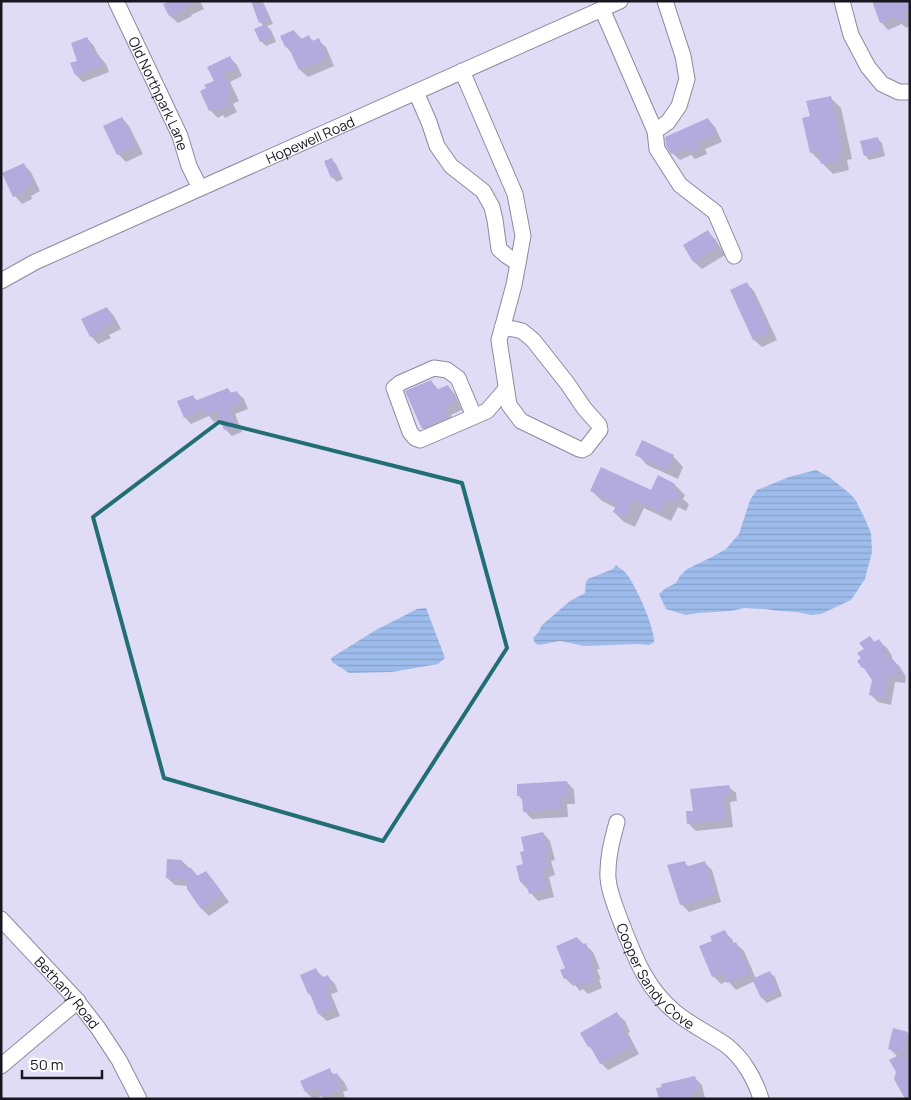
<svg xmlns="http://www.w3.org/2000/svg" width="911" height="1100" font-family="Manrope,sans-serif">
	<defs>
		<pattern id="water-rules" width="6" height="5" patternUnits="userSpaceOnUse" patternTransform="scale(1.25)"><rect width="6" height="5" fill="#9ebceb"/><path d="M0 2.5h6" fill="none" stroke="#87a1c9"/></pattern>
	</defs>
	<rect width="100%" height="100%" fill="#e0dcf6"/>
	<path fill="url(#water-rules)" d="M816,470l13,7 20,16 6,6 10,20 6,14 1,19 -7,27 -14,21 -30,14 -10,1 -14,-3 -17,-1 -15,-2 -21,-1 -13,3 -33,2 -12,2 -20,-6 -7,-15 7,-6 10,-5 4,-7 7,-7 25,-12 14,-8 13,-15 11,-34 7,-10 32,-13z
		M616,565c3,3 7,5 9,7 10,11 30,56 29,70l-5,3 -10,-1 -55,2 -24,-5 -21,4 -4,-2 -2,-5 5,-5 4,-8 28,-24 15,-8 1,-11 2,-3 25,-10z
		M426,608l19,50 -7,6 -46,8 -43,1 -17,-11 -1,-4 45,-28 41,-21z"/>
	<path fill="#0003" d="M170,1h30l4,8 -13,6 1,1 -14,7 -8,-7 -5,-11z
		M254,1h8l2,3 9,20 -6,2 4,4 5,12 -10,4 -5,-5 3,-15 -4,-4z
		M910,1v25l-4,2 -4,-4 -14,6 -7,-8z
		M294,31l8,8 7,-2 5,5 4,-2 8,7 8,19 -26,11 -8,-7 -8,-17 -6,-6 -4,-10z
		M87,38l7,8 4,9 8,9 3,8 -26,10 -7,-7z
		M230,58l7,7 5,11 -12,6 9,19 -6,3 4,8 -12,6 -2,-3 -5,3 -8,-8 5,-28z
		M831,98l10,10 11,51 -5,1 2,10 -16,4 -22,-22v-35z
		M122,118l7,8 14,28 -17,8 -8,-8z
		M708,119l7,8 7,15 -17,7 2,5 -12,5 -4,-4 -11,5 -8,-7z
		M877,138l5,5 3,13 -16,4 -4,-5z
		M332,160l4,4 7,15 -6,3 -5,-5z
		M24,165l7,7 9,19 -9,5 1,3 -10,5 -7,-8 -11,-22z
		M708,232l7,7 10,16 -23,14 -8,-7 -9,-16z
		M747,284l7,7 23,49 -15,7 -8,-7 -22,-49z
		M107,308l7,8 7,13 -12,6 2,3 -13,6 -7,-8z
		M431,381l8,9 9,-4 7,8 7,16 -11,5 4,10 -24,11 -8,-8z
		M228,389l4,5 5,-2 7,7 4,10 -13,5 7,18 -10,4 -7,-7 -4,-10 -7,3 -5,-6 -18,8 -6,-7 7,-21 6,5z
		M637,454l36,2 10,11 -5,12 -31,-14z
		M658,477l17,8 10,10 -2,4 6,5 -3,7 -8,-4 -7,14 -27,-13 -9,19 -11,-5 -10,-10 2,-4 -14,-7 -10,-10h60z
		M870,637l5,6 4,-2 8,7 5,8v3l8,8 6,10 -1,6 -10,-1 -4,23 -13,-3 -7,-7 2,-15 -10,-13v-8z
		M567,782l7,8 1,14h-8l1,13 -36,2 -8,-8 -1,-10 -4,-5z
		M728,786l8,7 1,8 -7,1 3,25 -37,4 -8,-8 6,-11z
		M543,833l7,8 5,19 -4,1 4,14 -6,2 5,20 -16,4 -17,-19 5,-30z
		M182,861l17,16 7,-5 7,8 16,22 -20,14 -7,-7 -14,-23 -13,-1 -8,-7z
		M684,862l5,5 16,-4 7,7 9,32 -32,10 -8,-8z
		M725,932l7,7 2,5h2l8,7 12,28 14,-6 5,4 7,19 -15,7 -5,-5 -7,-17 -19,9 -8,-9 -7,3 -8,-8 1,-35z
		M577,938l16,14 7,17 -3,1 4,9 -2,1 3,8 -14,6 -5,-5 -3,2 -5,-6 -2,1 -8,-8 2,-10z
		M316,970l8,8 3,-2 8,8 3,8 -7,2 9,22 -13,5 -8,-7 -7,-17 -3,-3z
		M617,1014l8,7 5,11 -2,1 11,21 -31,16 -7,-7 -6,-10 -6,-7z
		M907,1033l3,3v63l-12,-42 -9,-9z
		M329,1070l6,5 2,-1 7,8 4,8 -5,2 2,6 -2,1h-18l-3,-3 -9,3 -7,-7 -4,-10z
		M695,1078l7,7 3,13 -4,1h-41z"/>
	<path fill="#b3aade" d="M170,1h26l-12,6 1,2 -16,7 -6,-12z
		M251,1h10l8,18 -10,4z
		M872,1h38v9l-6,2 2,6 -9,3 -2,-4 -15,6z
		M266,24l6,13 -12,5 -6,-13z
		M294,30l5,10 10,-5 3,6 7,-3 8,20 -28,12 -11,-24 -3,1 -5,-11z
		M87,37l7,19 5,-1 4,10 -28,10 -5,-12 7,-2 -6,-18z
		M230,56l6,12 -13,6 9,19 -5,3 3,8 -13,7 -2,-3 -6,3 -9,-20 6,-3 -2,-3 10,-4 -7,-14z
		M831,96l11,53 -4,1 2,10 -19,4 -3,-13 -8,2 -8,-35 8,-2 -4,-15z
		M122,117l14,29 -19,9 -14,-29z
		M708,118l7,16 -17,8 2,5 -13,5 -2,-4 -14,6 -5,-8 -1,-9z
		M878,137l3,14 -17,5 -4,-15z
		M332,158l7,16 -8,4 -7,-17z
		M24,163l10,21 -10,4 2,4 -13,5 -11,-24z
		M708,230l10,17 -25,15 -10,-17z
		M747,282l23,50 -17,8 -23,-50z
		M107,307l7,15 -12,5 2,3 -14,7 -9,-18z
		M431,380l5,10 12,-5 8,17 -12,6 4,9 -26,12 -17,-38z
		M228,388l2,5 7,-2 5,11 -13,5 7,18 -12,5 -7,-19 -11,4 -2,-6 -20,9 -7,-17 16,-6 2,6z
		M642,440l32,15 -7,15 -32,-15z
		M601,467l50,23 7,-15 17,9 -2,6 7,3 -4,9 -9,-4 -6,14 -28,-13 -8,19 -12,-6 4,-8 -27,-13z
		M870,636l4,6 5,-3 6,9 -1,9 8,1 7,10 -2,9 -9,-2 -4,23 -15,-3 3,-15 -8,-12h-2l-5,-7 4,-3 -4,-5 7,-4 -5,-6z
		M567,781l1,15 -8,1 1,12 -38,3 -1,-16h-5v-12z
		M729,785l1,9 -7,1 3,25 -39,4 -1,-13h7l-3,-22z
		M543,832l5,21h-3l3,15 -6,1 5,21 -18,4 -3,-13 -6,1 -4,-16 7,-2 -3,-12 4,-1 -3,-14z
		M167,859l15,1v7l9,1 6,8 9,-5 16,23 -21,15 -14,-20v-10l-21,-1z
		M685,861l1,6 19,-6 10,34 -35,10 -13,-40z
		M725,930l6,14 5,-2 14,31 -23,10 -4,-10 -11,4 -13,-31 13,-5 -2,-5z
		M577,937l4,8 5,-2 7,18 -3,1 4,10 -2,1 3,7 -16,7 -2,-5 -5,2 -3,-7 -5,2 -4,-9 5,-2 -9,-22z
		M316,968l4,10 8,-3 4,9 -7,3 8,21 -15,6 -8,-20h-2l-8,-19z
		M770,971l8,20 -17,7 -9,-19z
		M617,1012l7,12 -3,1 11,21 -32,18 -10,-18 -2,1 -8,-14z
		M893,1028l15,4 -5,20 -15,-3z
		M903,1053l-2,8 9,-6v44h-5l-11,-20 2,-7 -7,-12z
		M330,1068l2,7 5,-2 4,10 -5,2 3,5 -17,7 -5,-10 -12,5 -5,-11z
		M695,1076l4,14 -8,2 2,7h-34l-3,-11 6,-1 -1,-3z"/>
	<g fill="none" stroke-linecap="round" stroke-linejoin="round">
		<g stroke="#8d89a1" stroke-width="17">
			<g id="minor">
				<path id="s1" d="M116,1l64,135 9,30 11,22"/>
				<path d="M842,1l9,34 17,32 14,17 17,8h11"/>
				<path d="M602,9l53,122 2,18 23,36 35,27 19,44"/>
				<path d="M462,71l53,123 8,42 -9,49 -15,55 10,65 12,16 58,28 3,1 4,-2 14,-18 -1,-5 -15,-17 -17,-25 -34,-43 -11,-9 -8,-2 -12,-1"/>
				<path d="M416,92l13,30 8,24 14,20 32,25 9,16 3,13 4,29 8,7 11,7"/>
				<path d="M655,131l13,-9 11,-16 8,-27 -4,-23 -18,-55"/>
				<path id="s2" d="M1,281l34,-19 585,-261"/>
				<path d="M474,416l-16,-38 -11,-8 -13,-2 -34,15 -6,5 16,44 5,6 5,2 67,-29 19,-22"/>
				<path id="s3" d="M617,822c-5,18 -10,37 -9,56 1,15 8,30 13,44 14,35 24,65 54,90 16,13 35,22 51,33 17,13 29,34 35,54"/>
				<path id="s4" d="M1,919l73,78 24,31 21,32 20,39"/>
				<path d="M1,1066l77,-65"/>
			</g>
		</g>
		<use href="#minor" stroke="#fff" stroke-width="15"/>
	</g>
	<path fill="none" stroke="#236e74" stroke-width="4" stroke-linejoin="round" d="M219,422l243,61 45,165 -124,193 -219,-63 -71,-261z"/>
	<g text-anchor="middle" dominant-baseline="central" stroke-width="4.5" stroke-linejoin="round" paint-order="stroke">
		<g font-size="14" fill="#18161f" stroke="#fff">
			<text stroke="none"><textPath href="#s1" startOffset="102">Old Northpark Lane</textPath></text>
			<text stroke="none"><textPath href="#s2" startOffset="340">Hopewell Road</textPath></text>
			<text stroke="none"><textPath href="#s3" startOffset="168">Cooper Sandy Cove</textPath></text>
			<text stroke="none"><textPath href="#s4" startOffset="99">Bethany Road</textPath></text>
		</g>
	</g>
	<rect width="911" height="1100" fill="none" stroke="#18161f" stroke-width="5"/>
	<path d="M22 1070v8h80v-8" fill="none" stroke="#18161f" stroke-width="2.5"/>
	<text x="30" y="1070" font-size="15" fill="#18161f" stroke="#ffffff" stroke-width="4" paint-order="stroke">50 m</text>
</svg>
